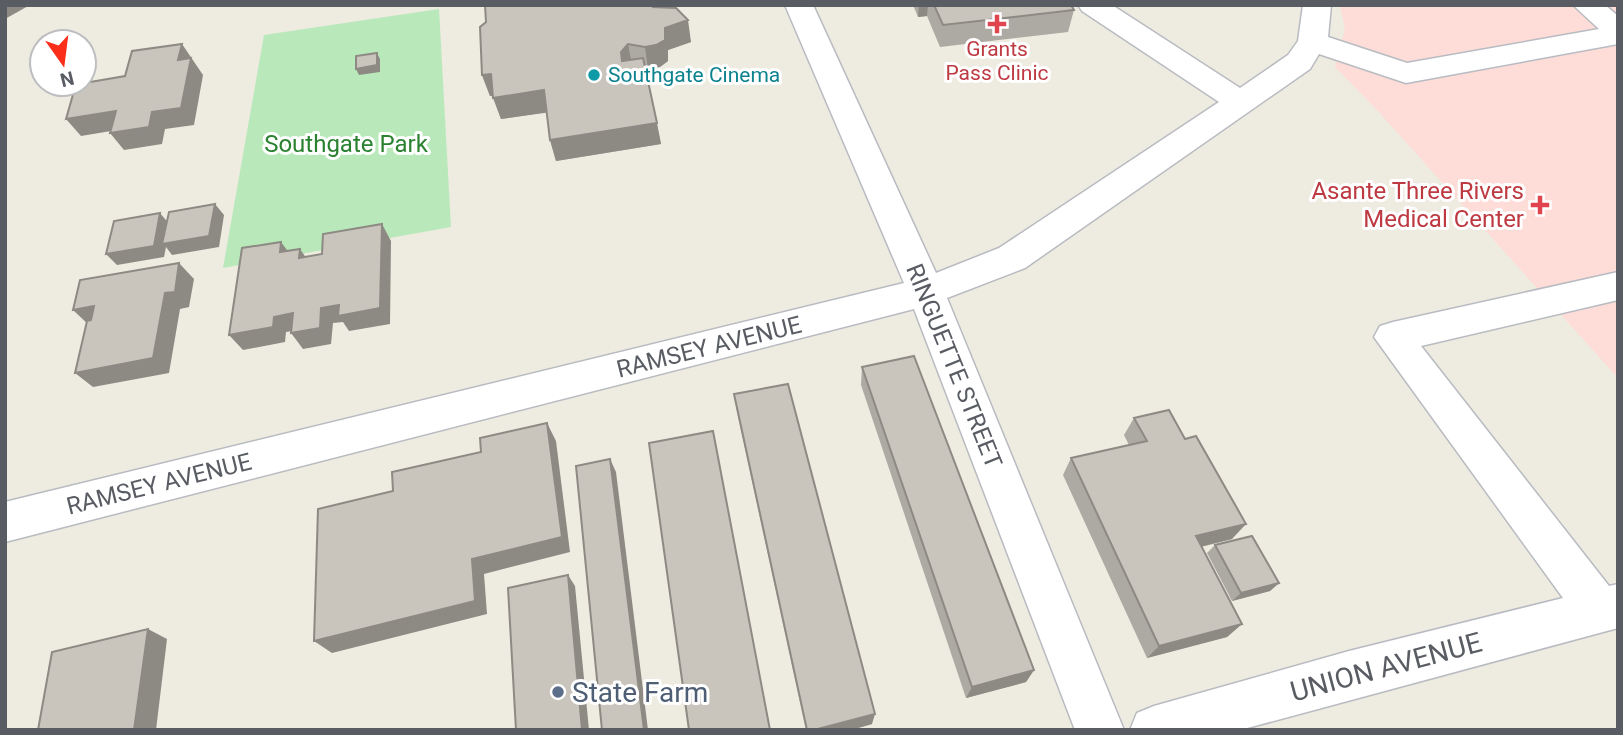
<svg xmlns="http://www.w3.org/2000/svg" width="1623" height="735" font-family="Roboto,sans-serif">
	<rect width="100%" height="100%" fill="#eeebe0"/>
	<path fill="#feddd9" d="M1340,5h278v373l-242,-269 -41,-42 10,-38z"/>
	<path fill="#b9e9ba" d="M439,9l12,218 -228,41 41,-233z"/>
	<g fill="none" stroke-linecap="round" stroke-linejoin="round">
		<g stroke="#b8bbc1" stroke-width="3">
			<path id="minor" d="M785,5h28l123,268 63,-25 220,-146 -137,-91 -4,-6h34l128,83 48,-33 10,-14 5,-36h28l-3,32 79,26 192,-34 -26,-24h32l13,11v28l-212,39 -87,-29 -9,15 -285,199 -78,30 177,432h-49l-161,-421 -909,233v-40l899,-219z
				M1618,272v28l-197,46 188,240 9,-2v44l-378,102h-110l7,-17 17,-7 195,-55 214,-53 -189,-261 6,-11 13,-4z"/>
		</g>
		<use href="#minor" fill="#fff" fill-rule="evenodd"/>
	</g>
	<path fill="#ada9a3" d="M913,5h158l3,5 -6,22 -128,15 -13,-31 -9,1z
		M677,9l14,33 -23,8v11l-8,6 -12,2 -3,-1 16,76 -105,17 -6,-21 -3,-28 -46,7 -8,-23h-3l-8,-21 4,-53z
		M862,367l172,303 -8,12 -60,16 -105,-313z
		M734,394l138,330 -21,6h-45l-69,-318z
		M1134,418l98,121 -31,8 41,77 -15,13 -80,21 -84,-183 8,-17 58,-13 -5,-10z
		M1215,545l64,38 -9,8 -38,10 -25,-48z"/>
	<path fill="#8d8a84" d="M5,5h25l-25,14z
		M653,5h23l3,18 -23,3z
		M919,5h9l-1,11 -9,1z
		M688,20l3,22 -23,8v11l-8,6 -12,2 -3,-22 20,-19z
		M182,44l21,31 -9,50 -29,4 -3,15 -38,6 -14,-17 42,-21 26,-52z
		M628,44l4,21 -5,17 -6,-30z
		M377,53l3,6v13l-21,3 -3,-6z
		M491,74l8,21 -9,1 -8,-21z
		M544,90l7,22 -50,7 -8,-21z
		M116,111l13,17 -48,8 -15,-17z
		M657,123l4,21 -105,17 -6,-21z
		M215,204l9,11 -5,32 -47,8 -6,-8 -2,10 -47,8 -11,-11 54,-41 10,12z
		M382,224l9,17 -1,83 -41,7 -6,-9 -10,1 -2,21 -28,5 -12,-16 30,-25z
		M281,242l12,16 -13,-6z
		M300,249l11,16 -12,-7z
		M179,263l15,16 -5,28 -9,2 -11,64 -76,14 -18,-14 90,-80z
		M94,306l-4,20 -17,-16z
		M293,313l12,16 -19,3 -1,10 -42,8 -14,-15 45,-18z
		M547,423l9,18 14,111 -86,22 3,40 -155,39 -18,-12z
		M610,459l6,13 32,258h-4z
		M1246,524l-14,15 -49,12 13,-15z
		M568,575l7,11 14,144h-7z
		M1279,583l-9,8 -38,10 9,-8z
		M1242,624l-15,13 -80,21 12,-12z
		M148,629l19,10 -11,91h-22z
		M1034,670l-8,12 -60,16 6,-11z
		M875,714l-3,10 -21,6h-37z"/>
	<path fill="#c9c5bd" stroke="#8d8a84" stroke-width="2" d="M485,5h168v2l23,1 12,12 -23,8v12l-9,5 -11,2 -17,-3 -7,8 1,9 21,-3 14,65 -107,17 -6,-50 -51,8 -2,-24 -9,1 -2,-48 6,-5z
		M934,5h137l3,5 -131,15z
		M182,44l-4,16 13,-2 -10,50 -29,4 -3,15 -39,6 6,-22 -50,8 10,-35h8v-1l41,-7 7,-25z
		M377,53v12l-21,4v-13z
		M215,204l-6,32 -47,8 7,-32z
		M160,213l-6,33 -48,8 8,-33z
		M382,224l-2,84 -42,8 1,-11 -18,3 -1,20 -29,5 2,-20 -19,4 -1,10 -44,8 13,-87 39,-6 -1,10 20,-3 -1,9 23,-4 1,-20z
		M179,263l-4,29 -10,1 -12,65 -78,15 12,-52 4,-1 3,-14 -21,4 7,-30z
		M914,356l120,314 -62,17 -110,-320z
		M788,384l87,330 -61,16h-7l-73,-336z
		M1169,410l16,29 11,-3 50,88 -50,12 46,88 -83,22 -88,-188 76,-17 -13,-23z
		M547,423l15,114 -90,22 3,42 -161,40 4,-132 75,-18 -1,-19 89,-20 -1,-14z
		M713,431l57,299h-81l-40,-287z
		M610,459l34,271h-42l-26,-264z
		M1252,536l27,47 -38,10 -26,-48z
		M568,575l14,155h-66l-8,-142z
		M148,629l-14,101h-96l14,-78z"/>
	<g fill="#e0444e" stroke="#fff" stroke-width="2.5">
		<path d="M993.5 13.5h7v7h7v7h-7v7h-7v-7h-7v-7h7z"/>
		<path d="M1536.5 194.5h7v7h7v7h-7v7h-7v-7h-7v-7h7z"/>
	</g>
	<circle fill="#0f9aa8" stroke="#fff" stroke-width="2.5" cx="594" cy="75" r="7"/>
	<circle fill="#5c6f8a" stroke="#fff" stroke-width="2.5" cx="558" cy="692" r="7"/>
	<g text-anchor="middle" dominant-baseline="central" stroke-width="6" stroke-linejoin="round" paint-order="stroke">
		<g font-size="21" fill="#be3a42" stroke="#fff">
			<text x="997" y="49">Grants<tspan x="997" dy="24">Pass Clinic</tspan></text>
		</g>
		<g font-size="21" fill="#0d838f" stroke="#fff" text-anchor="start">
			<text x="608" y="75">Southgate Cinema</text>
		</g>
		<g font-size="24" fill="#2a8230" stroke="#fff">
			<text x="346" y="144">Southgate Park</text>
		</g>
		<g font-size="24" fill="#be3a42" stroke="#fff" text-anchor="end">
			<text x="1524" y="191">Asante Three Rivers<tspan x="1524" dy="28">Medical Center</tspan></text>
		</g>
		<g font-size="24" fill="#595d63" stroke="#fff">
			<text transform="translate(709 347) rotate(-14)">RAMSEY AVENUE</text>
			<text transform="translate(954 366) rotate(68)">RINGUETTE STREET</text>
			<text transform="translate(159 484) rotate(-14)">RAMSEY AVENUE</text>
		</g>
		<g font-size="28" fill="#595d63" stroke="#fff">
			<text transform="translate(1386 667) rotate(-15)">UNION AVENUE</text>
		</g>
		<g font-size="28" fill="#4e5e75" stroke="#fff" text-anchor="start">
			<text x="572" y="692">State Farm</text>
		</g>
	</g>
	<rect width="1623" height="735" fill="none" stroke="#595d63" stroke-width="14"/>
	<g transform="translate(63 63) rotate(166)"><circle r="33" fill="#ffffff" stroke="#bdbec1" stroke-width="2"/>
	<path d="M0-5L12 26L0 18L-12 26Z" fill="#fb2e19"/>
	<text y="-10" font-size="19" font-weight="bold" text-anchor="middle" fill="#595d63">N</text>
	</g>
</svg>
